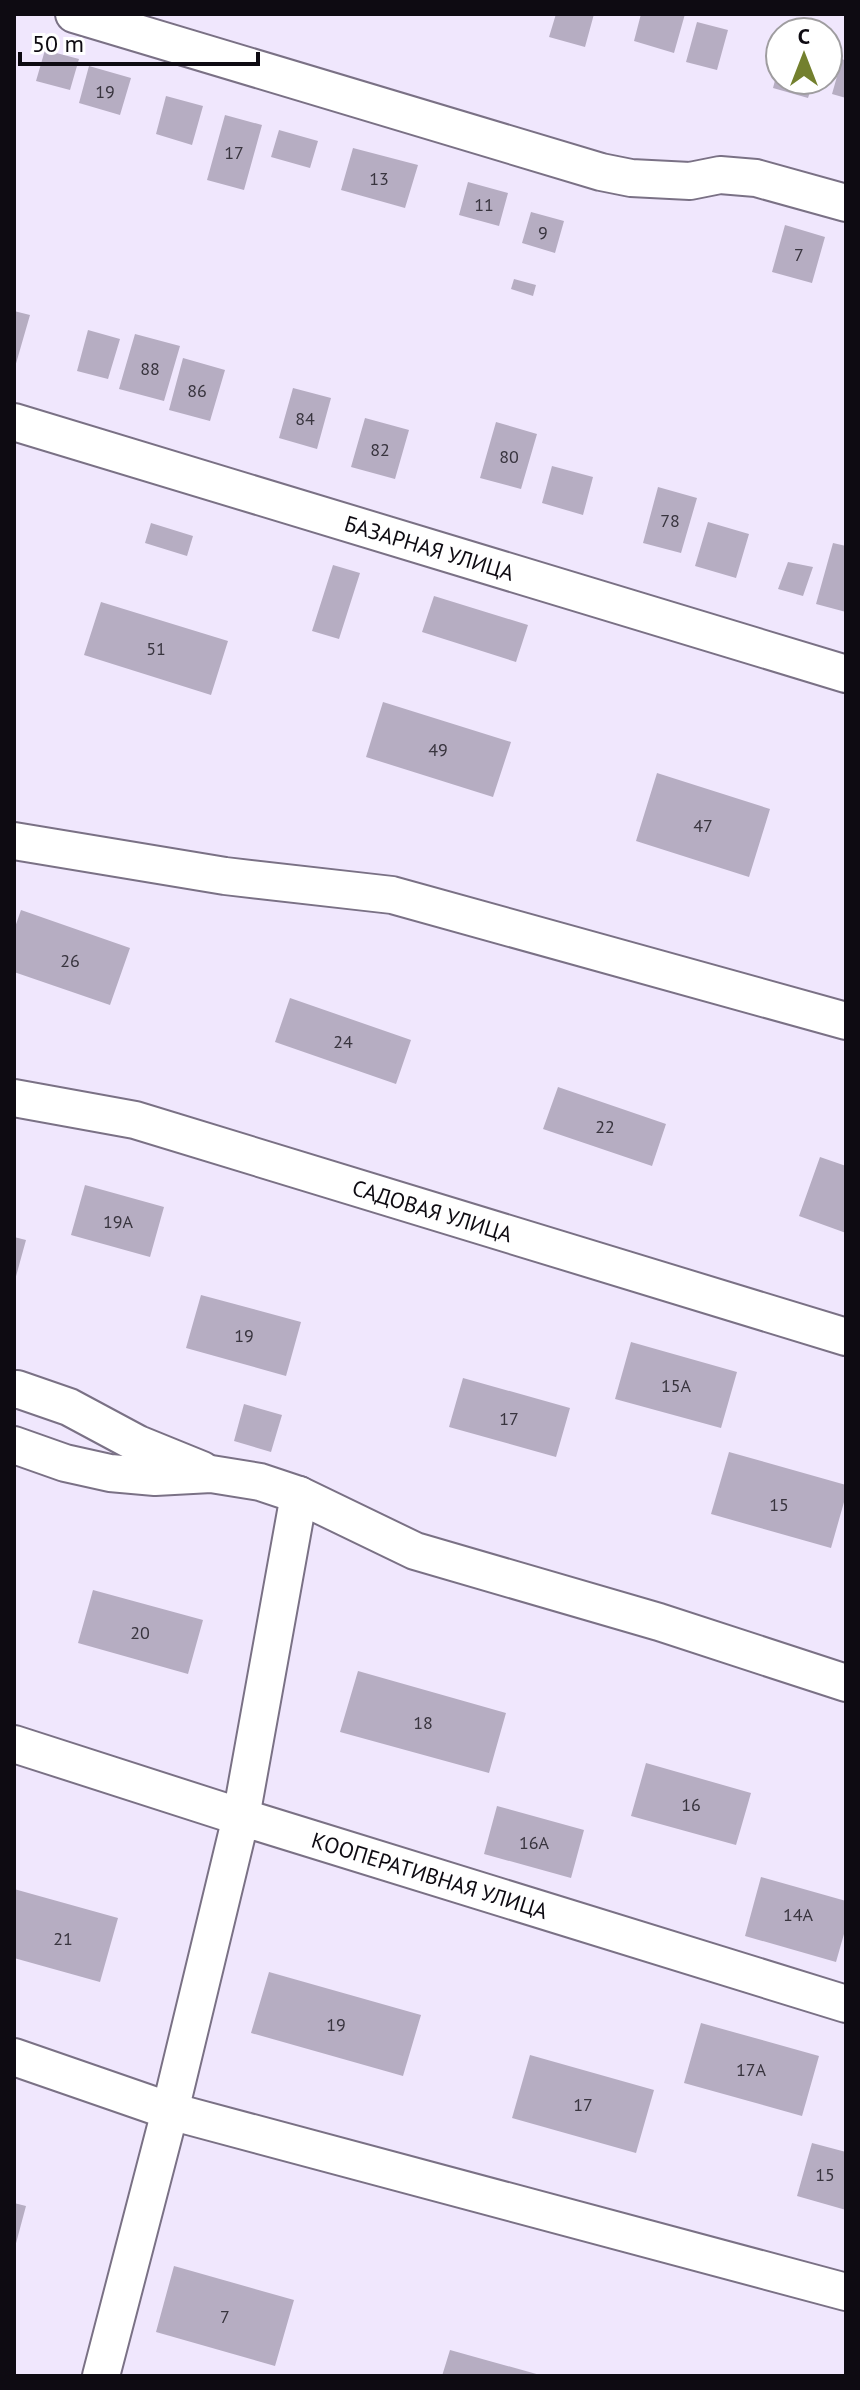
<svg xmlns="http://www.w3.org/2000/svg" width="860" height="2390" font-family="'PT Sans',sans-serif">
	<rect width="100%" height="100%" fill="#f0e7fd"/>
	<path fill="#b6adc2" d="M556,14h38l-9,33 -36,-10z
		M641,14h44l-11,39 -40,-12z
		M697,22l31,8 -11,40 -31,-8z
		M45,50l34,9 -9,31 -34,-9z
		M842,59l4,2v37l-14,-4z
		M779,65l1,15h34l-6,18 -35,-10z
		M89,66l42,12 -11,37 -41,-12z
		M166,96l37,10 -11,39 -36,-11z
		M225,115l37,10 -18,65 -37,-10z
		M279,130l39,11 -8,27 -39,-11z
		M353,148l65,17 -13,43 -64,-18z
		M468,182l40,11 -9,33 -40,-11z
		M531,212l33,9 -9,32 -33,-10z
		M785,225l40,12 -13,46 -40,-11z
		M514,279l22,6 -3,11 -22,-7z
		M14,311l16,4 -15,52h-1z
		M88,330l32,9 -12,40 -31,-8z
		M135,334l45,12 -16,55 -45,-12z
		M183,358l42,12 -15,51 -41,-11z
		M293,388l38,10 -14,51 -38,-11z
		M365,418l44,12 -14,49 -44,-12z
		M496,422l41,12 -16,55 -41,-11z
		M552,466l41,11 -10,38 -41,-12z
		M658,487l39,11 -16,55 -38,-10z
		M708,522l41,12 -13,44 -41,-12z
		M151,523l42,13 -6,20 -42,-13z
		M833,543l13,3v66l-30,-8z
		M788,562l25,5 -10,29 -25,-7z
		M333,565l27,8 -21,66 -27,-8z
		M434,596l94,29 -12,37 -94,-30z
		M101,602l127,39 -17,54 -127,-40z
		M383,702l128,40 -18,55 -127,-40z
		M657,773l113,36 -21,68 -113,-36z
		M21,910l109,38 -20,57 -96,-33v-42z
		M290,998l121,42 -15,44 -121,-42z
		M558,1087l108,37 -14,42 -109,-37z
		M820,1157l26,9v67l-47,-17z
		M85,1185l79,22 -14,50 -79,-22z
		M14,1237l12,3 -11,40 -1,-1z
		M201,1295l100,27 -15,54 -100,-28z
		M631,1342l106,30 -16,56 -106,-29z
		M463,1378l107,30 -14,49 -107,-30z
		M244,1404l38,11 -11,37 -37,-11z
		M729,1452l117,33v10l-15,53 -120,-34z
		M93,1590l110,30 -15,54 -110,-31z
		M358,1671l148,42 -17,60 -149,-41z
		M646,1763l105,30 -15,52 -105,-29z
		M497,1806l87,24 -13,48 -87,-24z
		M761,1877l85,24v26l-10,35 -91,-26z
		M14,1889l104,29 -18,64 -86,-24z
		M269,1972l152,43 -18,61 -152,-43z
		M701,2023l118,33 -17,60 -118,-33z
		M530,2055l124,35 -18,63 -124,-35z
		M812,2143l34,9v58l-49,-14z
		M14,2203l12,3 -11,41h-1z
		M174,2266l120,34 -19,66 -119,-34z
		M450,2350l90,25v1h-98z"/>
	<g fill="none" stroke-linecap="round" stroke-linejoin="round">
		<g stroke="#7a7185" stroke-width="40">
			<g id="minor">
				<path d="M74,14l527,158 30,6 59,3 30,-6 36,3 90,25"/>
				<path id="s1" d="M14,422l832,252"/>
				<path d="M14,841l211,35 167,19 454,126"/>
				<path id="s2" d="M14,1098l121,22 711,217"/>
				<path d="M14,1390l3,-1 52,18 69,37 64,26"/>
				<path d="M14,1445l51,18 45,10 45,4 56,-3 49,8 39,13 116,56 244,71 187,61"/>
				<path id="s3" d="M14,1744l227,73 605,187"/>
				<path d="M14,2057l156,54 676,181"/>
				<path d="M101,2376l69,-265 71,-294 58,-322"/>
			</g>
		</g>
		<use href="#minor" stroke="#fff" stroke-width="36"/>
	</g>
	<g text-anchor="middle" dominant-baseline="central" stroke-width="6" stroke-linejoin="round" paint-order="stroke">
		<g font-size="18" fill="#38343e">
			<text x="105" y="91">19</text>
			<text x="234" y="152">17</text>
			<text x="379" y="178">13</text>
			<text x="484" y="204">11</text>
			<text x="543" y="232">9</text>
			<text x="799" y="254">7</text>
			<text x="150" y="368">88</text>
			<text x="197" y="390">86</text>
			<text x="305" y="418">84</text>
			<text x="380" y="449">82</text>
			<text x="509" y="456">80</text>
			<text x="670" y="520">78</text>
			<text x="156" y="648">51</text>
			<text x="438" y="749">49</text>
			<text x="703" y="825">47</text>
			<text x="70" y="960">26</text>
			<text x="343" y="1041">24</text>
			<text x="605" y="1126">22</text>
			<text x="118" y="1221">19А</text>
			<text x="244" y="1335">19</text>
			<text x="676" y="1385">15А</text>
			<text x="509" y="1418">17</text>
			<text x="779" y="1504">15</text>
			<text x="140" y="1632">20</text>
			<text x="423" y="1722">18</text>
			<text x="691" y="1804">16</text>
			<text x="534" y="1842">16А</text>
			<text x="798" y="1914">14А</text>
			<text x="63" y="1938">21</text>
			<text x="336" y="2024">19</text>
			<text x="751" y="2069">17А</text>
			<text x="583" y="2104">17</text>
			<text x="825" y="2174">15</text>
			<text x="225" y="2316">7</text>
		</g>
		<g font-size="22" fill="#0e0b12" stroke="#fff">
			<text stroke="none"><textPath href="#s1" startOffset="434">БАЗАРНАЯ УЛИЦА</textPath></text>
			<text stroke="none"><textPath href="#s2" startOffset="434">САДОВАЯ УЛИЦА</textPath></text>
			<text stroke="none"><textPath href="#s3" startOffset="436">КООПЕРАТИВНАЯ УЛИЦА</textPath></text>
		</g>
	</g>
	<rect width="860" height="2390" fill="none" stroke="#0e0b12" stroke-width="32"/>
	<g transform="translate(804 56)"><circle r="38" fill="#ffffff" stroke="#9f9da0" stroke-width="2"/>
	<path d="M0-6L14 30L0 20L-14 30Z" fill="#73802e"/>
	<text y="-12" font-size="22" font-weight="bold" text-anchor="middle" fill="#0e0b12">С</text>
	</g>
	<path d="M20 52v12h238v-12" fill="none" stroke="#0e0b12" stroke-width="4"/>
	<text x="32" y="52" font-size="24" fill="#0e0b12" stroke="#ffffff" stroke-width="6" paint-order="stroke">50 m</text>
</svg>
